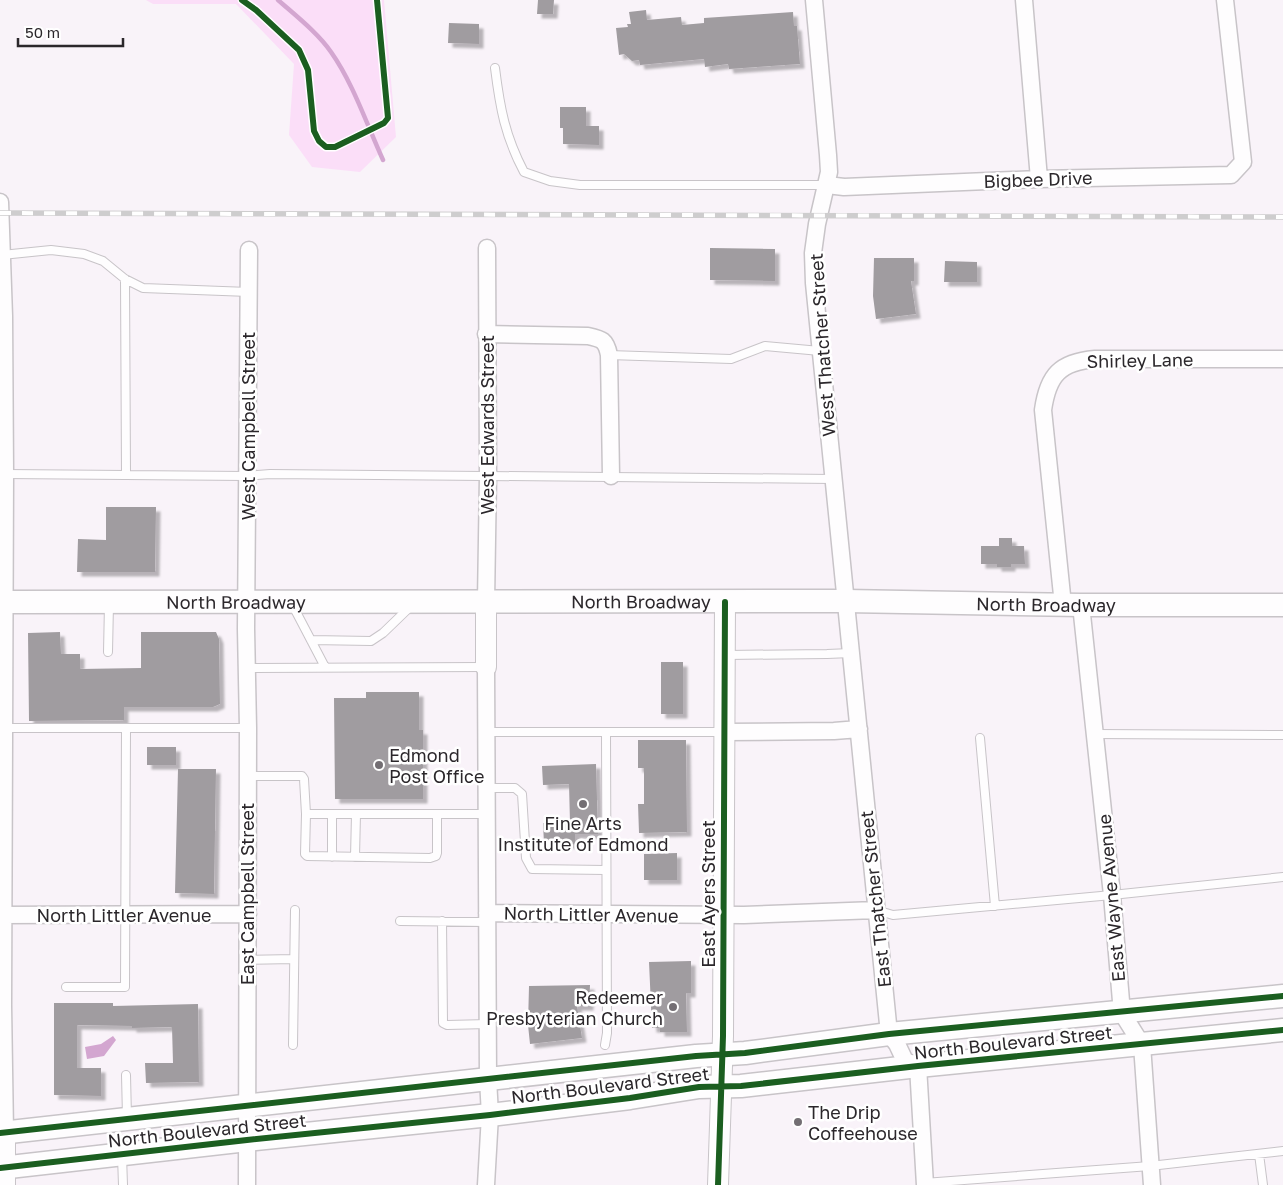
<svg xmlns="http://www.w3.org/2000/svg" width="1283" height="1185" font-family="'Golos Text',sans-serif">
	<defs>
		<filter id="shadow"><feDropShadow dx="4.5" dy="4.5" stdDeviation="1" flood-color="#0004"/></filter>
	</defs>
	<rect width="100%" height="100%" fill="#f9f3f9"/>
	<path fill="#fbdef8" d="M146,0h238l12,137 -36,35 -48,-5 -23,-32 5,-71 -58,-60h-83z"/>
	<path fill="#d3a6d0" d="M113,1036l3,4 -12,16 -17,3 -2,-12 16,-3z"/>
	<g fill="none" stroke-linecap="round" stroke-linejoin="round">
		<path stroke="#d3a6d0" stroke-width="4.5" d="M278,0c17,15 40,33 53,52 22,31 36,73 52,108"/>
	</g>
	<path fill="#a09ca0" filter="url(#shadow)" d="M538,0h16l-1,14h-16z
		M646,10l1,10 34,-3 1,8 22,-2v-5l89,-6 1,14h3l3,38 -71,5 -1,-5 -23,3 -1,-8 -64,6 -1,-5 -7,1 -8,-7 -5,1 -3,-27 12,-1 -1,-3h4l-2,-12z
		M449,23l30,1v20l-31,-1z
		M560,107h26v19h13v19l-36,-1v-16h-3z
		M710,248l65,1v32l-65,-1z
		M874,258h40v23h-3l5,33 -40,5 -3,-23z
		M945,261l32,1v20h-33z
		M106,507h50l-1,65h-78l1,-33 28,1z
		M999,538h13v8h12l1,18h-14v3h-14v-3h-16v-18h18z
		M60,632l1,22h19v15l61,-1v-36h75l3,7 1,65 -7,3h-89v13l-95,1 -1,-88z
		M661,662h22v52h-22z
		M366,692h53v38h4v69h-88l-1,-101h32z
		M638,740h48l1,92 -48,1 -1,-29h6v-36h-6z
		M147,747h29v18h-29z
		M596,764l2,70h-23v10h-31l-1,-21h27l-1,-39 -26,1 -1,-19z
		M178,769h38l-2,125 -39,-1z
		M677,853v27h-33v-26z
		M691,961v32h-5l1,39h-27v-4h-8l-3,-66z
		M590,985l-1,21h-12l5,32 -52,6 -2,-19 1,-39z
		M54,1003h59v3l85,-2 1,78 -53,1 -1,-20h28l-1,-36 -40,1v-2l-55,-1v43h24v28l-47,-1z"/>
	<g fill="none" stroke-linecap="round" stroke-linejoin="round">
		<g stroke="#c8c4c8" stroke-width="10">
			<path id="service" d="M495,68c5,40 10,68 29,104l26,9 30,4h247
				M2,255l49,-5 33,4 19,7 22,18 18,9 106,4
				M125,279l1,196
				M609,355l122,4 34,-13 55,5
				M5,474l241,2 24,-2 563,5
				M292,604l33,63
				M311,640l60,1 12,-8 28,-27
				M108,652l1,-48
				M726,655l101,-1 24,-1
				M246,668l238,-1
				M4,728h244
				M486,732h237
				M1095,734l188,1
				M980,738l15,168
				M247,776h55l2,3 2,35h180
				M486,788h29l7,6 4,64 6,11 73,1
				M306,814l-1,40 2,2 123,2 6,-2 1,-3v-39
				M332,857v-43
				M355,857l1,-43
				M876,910l17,5 219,-20 171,-18
				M400,921l87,1
				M442,921l1,102 4,2 41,-1
				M247,960l47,-1
				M66,987h59l1,-258
				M293,1045l2,-135
				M605,1045l2,-12 -1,-301
				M126,1075l1,42
				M1259,1154l4,31
				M122,1156l1,29
				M924,1183l226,-17 133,-15"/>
		</g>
		<g stroke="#c8c4c8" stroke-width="19">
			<path id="minor" d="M814,0l14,155 1,17 -12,52 -4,29 1,30 75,751 8,10 8,17 13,5 7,119
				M1024,0l15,179
				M827,185l17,2 195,-8 192,-4 12,-13 -18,-162
				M0,202l4,114 1,158 -2,531 2,127
				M486,334l102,2c14,3 18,4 21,19l2,121
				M486,602l2,-126 -1,-228
				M1063,605l-20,-195c5,-35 17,-48 52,-51h188
				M1081,605l31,290 10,118 20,32 10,140
				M723,732l111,-1 25,-2
				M487,913l257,2 132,-5
				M0,915l248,-1
				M247,1185l1,-457 -2,-99 3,-379
				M486,1185l4,-70 -2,-36 -2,-412"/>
		</g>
		<g stroke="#c8c4c8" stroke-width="22">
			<path id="tertiary" d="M486,602v65
				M5,1132v53
				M718,1185l5,-149 2,-434"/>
		</g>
		<g stroke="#c8c4c8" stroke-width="25">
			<g id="secondary">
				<path id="s1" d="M0,602l846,-1 235,4h202"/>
				<path d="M0,1133l696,-77 49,-3 144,-19 394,-38"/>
				<path d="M0,1168l247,-28 243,-25 140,-17 69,-11 42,-1 177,-20 365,-36"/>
			</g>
		</g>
		<use href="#service" stroke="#fefdfe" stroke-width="8"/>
		<use href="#minor" stroke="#fefdfe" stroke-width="16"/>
		<use href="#tertiary" stroke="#fefdfe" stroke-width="20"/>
		<use href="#secondary" stroke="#fefdfe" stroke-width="22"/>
		<g stroke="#cecdce" stroke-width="5.5">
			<path id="rail" d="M0,213c428,2 855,2 1283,4"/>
		</g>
		<use href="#rail" stroke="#fff" stroke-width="4" stroke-dasharray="11" stroke-linecap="butt"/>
		<g stroke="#fff" stroke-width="9">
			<path id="cycleway" d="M242,0l14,10 43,40 9,20 6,61 5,10 7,6h9l49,-24 4,-5 -11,-118
				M0,1133l696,-77 49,-3 144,-19 394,-38
				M0,1168l247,-28 243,-25 140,-17 69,-11 42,-1 177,-20 365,-36
				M718,1185l5,-149 2,-434"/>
		</g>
		<use href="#cycleway" stroke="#1b5e20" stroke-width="6"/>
	</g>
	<g fill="#736e73" stroke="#fff" stroke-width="2">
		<circle cx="379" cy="765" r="5"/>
		<circle cx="583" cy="804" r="5"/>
		<circle cx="673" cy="1007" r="5"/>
		<circle cx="798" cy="1122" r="5"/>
	</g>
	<g text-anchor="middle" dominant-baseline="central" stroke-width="5" stroke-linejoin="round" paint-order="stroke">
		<g font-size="18" fill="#2b272b" stroke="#fff">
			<text transform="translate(1038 179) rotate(-2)">Bigbee Drive</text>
			<text transform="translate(822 345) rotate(-94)">West Thatcher Street</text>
			<text transform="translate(1140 360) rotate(-1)">Shirley Lane</text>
			<text transform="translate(487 425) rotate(-90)">West Edwards Street</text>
			<text transform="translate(248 426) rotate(-90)">West Campbell Street</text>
			<text stroke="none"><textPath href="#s1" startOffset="236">North Broadway</textPath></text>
			<text stroke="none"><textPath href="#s1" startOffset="641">North Broadway</textPath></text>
			<text stroke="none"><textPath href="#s1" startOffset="1046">North Broadway</textPath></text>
			<text transform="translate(247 894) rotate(-90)">East Campbell Street</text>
			<text transform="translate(708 894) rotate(-90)">East Ayers Street</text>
			<text transform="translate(1111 898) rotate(-95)">East Wayne Avenue</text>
			<text transform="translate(875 899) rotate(-96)">East Thatcher Street</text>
			<text transform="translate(591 914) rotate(1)">North Littler Avenue</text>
			<text x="124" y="915">North Littler Avenue</text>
			<text transform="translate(1013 1042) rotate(-6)">North Boulevard Street</text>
			<text transform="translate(610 1085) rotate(-7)">North Boulevard Street</text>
			<text transform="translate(207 1130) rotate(-6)">North Boulevard Street</text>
		</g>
		<g font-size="18" fill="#2b272b" stroke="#fff" text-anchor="start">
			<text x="389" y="755">Edmond<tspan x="389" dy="21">Post Office</tspan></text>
			<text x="583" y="823" text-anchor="middle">Fine Arts<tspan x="583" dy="21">Institute of Edmond</tspan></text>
			<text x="663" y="997" text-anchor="end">Redeemer<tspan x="663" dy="21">Presbyterian Church</tspan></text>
			<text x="808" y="1112">The Drip<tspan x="808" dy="21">Coffeehouse</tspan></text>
		</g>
	</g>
	<path d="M18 38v8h105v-8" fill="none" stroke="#2b272b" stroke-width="2.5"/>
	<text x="25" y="38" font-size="15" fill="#2b272b" stroke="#ffffff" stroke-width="4" paint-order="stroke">50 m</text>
</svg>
